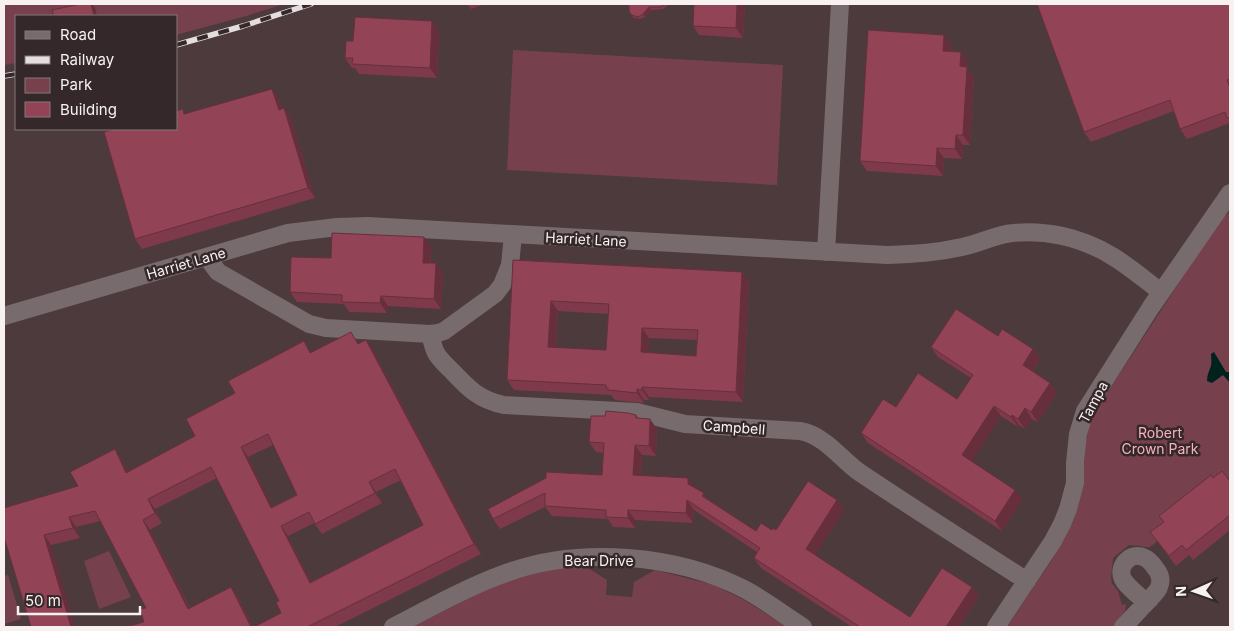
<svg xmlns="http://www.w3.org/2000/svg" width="1234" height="631" font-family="Inter,sans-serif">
	<rect width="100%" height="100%" fill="#3e3234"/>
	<path fill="#4c3a3d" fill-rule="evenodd" d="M4,4h1226v623h-1226zM16,16h160v113h-160z"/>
	<path fill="#76414d" d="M4,4h280l-38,12 -70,19v-19h-160v47l-12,2z
		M513,50l270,15 -6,120 -270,-15z
		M1230,212v264l-64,51 4,4 -20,16h-8v-1l-13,-1 -16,13 -2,21 1,2 -1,1 7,9 4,14 4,-1 -1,7 -12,16h-106l44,-66 14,-23 8,-17 6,-21 4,-23 3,-34 3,-17 11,-22 116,-178 5,-7z
		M109,551l22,46 -32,12 -15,-48z
		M585,566l22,14 -1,15 26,2 2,-15 21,-12 59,15 30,15 43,27h-376c42,-20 93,-50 139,-58 11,-2 23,-2 35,-3z
		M8,575l13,44 -17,5v-48z"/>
	<path fill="#00221c" d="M1214,352l12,20h4v11l-7,-8 -11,8 -5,-2c0,-6 2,-10 4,-15 1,-4 0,-8 0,-12z"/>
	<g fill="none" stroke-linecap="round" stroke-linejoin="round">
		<path stroke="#786b6d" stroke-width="18" d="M826,252l14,-248
			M209,256l3,8 6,8 91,52 17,4 104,6 8,-1 6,-2 51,-37 7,-9 8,-20 3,-30
			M4,316l284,-83 49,-6 31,-1 519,29c26,-1 49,-2 75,-8 15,-3 29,-10 44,-13 36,-6 75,3 106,22 17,10 33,24 49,36
			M430,334c2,7 3,13 6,19 4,7 10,12 16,18 16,17 27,29 52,34l133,7 48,12 115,7c24,4 40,27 59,41 55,37 112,73 168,109
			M393,627c37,-19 74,-40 113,-54 73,-27 171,-19 240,17 20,11 38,25 57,37
			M996,627l57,-86 9,-17 6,-15 7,-26v-20l3,-29 7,-23 66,-104 79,-114
			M1123,627c9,-9 18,-19 27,-28 3,-4 8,-8 9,-12 3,-7 1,-13 -3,-18 -3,-4 -6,-9 -11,-11 -14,-8 -30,9 -21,23 6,8 15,15 22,21"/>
		<g stroke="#e5dedf" stroke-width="5.5">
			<path id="rail" d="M176,45l67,-19 68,-22
				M4,76l12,-2"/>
		</g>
		<use href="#rail" stroke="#34282a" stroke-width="4" stroke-dasharray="11" stroke-linecap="butt"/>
	</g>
	<path fill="#7e3a4a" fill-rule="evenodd" d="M467,4h18l-14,5z
		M630,4h38l-1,2 -4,3 -12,1 -6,7 -5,2 -6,-1 -2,-2 -3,-5z
		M745,4l-2,34 -44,-3 -6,-9z
		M1230,4v119l-43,16 -7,-10 -6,-18 -83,31 -7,-10z
		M432,21l7,10 -2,47 -78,-4 -4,-6h-3l-7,-10 8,-17z
		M944,35l7,10v7h10l7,10 -1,6 7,9 -4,68h-7l-1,14 -18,-1 -1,18 -76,-5 -7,-10z
		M279,99l3,9h2l7,10 24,80 -173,51 -7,-10 51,-125z
		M431,247v16l12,10 -2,36 -53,-3 -1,7 -38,-1 -5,-8 -47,-2 -7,-10 41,-34z
		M513,260l229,12 7,10 -6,120 -94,-5v3h-5v3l-29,-3 -4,-5 -97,-5 -7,-10zM558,311l50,3 -2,36 -50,-2zM649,338l48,2 -1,16 -48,-3z
		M998,336l35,13 7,10 -7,12 17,12 7,10 -19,29 -6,-3 -7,10 -6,-4 -1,2 -17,-11 -30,46 51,38 -20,31 -134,-88 -7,-10 35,-26 61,-8 14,-21 -33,-21 -7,-10z
		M366,340l7,10 108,204 -146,73h-81l27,-14 -2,-12 -62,-123 -62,31 7,14 -12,7 40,78 41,-21 7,10 15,30h-127l18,-5 2,-14 -46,-87 -24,6 4,11 -29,7 -47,-8 74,-51 44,-27 6,13 67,-36 117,-84 47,-8zM273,445l24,50 -25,12 -24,-50zM401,480l22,45 -112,57 -23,-46 26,-13 8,11 60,-31 -6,-11z
		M636,415l3,3 18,11 -1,27 -14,-1 -1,21 53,12 15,12 47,31 20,-1 61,-30 7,10 -29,45 95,62 62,-30 7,10 -20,30h-107l-91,-59 -7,-10 3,-6 -63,-42 -1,13 -58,-3v8l-22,-1 -5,-8 -56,-3 -7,-9 -45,22 -7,-10 -5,-10 114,-34 2,-22 -8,-1 -7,-10 16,-26z
		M1213,478l17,3v49l-37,30 -4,-5 -13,11 -26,-34 13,-10 -4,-6z"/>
	<path fill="#672f3c" d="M91,4h1l3,3 2,9h-3z
		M737,4h8l-2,34 -7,-10z
		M649,7l2,3 -6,7 -2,-3z
		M432,21l7,10 -2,47 -7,-10z
		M944,35l7,10 -1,16 -7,-10z
		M961,52l7,10 -1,6 7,9 -4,68 -7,-10 -3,-69z
		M272,89l7,10 7,21 -7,-10z
		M284,108l7,10 24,80 -7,-10z
		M956,135l7,10 -1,14 -7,-10z
		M937,148l7,10 -1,18 -7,-10z
		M424,237l7,10 -1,26 -7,-10z
		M436,263l7,10 -2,36 -7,-10z
		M742,272l7,10 -6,120 -7,-10z
		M381,296l7,10 -1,7 -7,-10z
		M551,301l7,10 -3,46 -7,-10z
		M642,328l7,10 -1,24 -7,-10z
		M366,340l7,10 108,204 -7,-10z
		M1033,349l7,10 -10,16 -7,-10z
		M1050,383l7,10 -19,29 -7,-10z
		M642,387l7,10v3l-7,-10z
		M637,389l7,11v3l-7,-10z
		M994,406l7,10 -32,50 -7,-11z
		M1025,408l7,11 -7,10 -7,-10z
		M1012,415l7,10 -1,2 -7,-10z
		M650,419l7,10 -1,27 -7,-10z
		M635,445l7,10 -2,30 -7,-10z
		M241,447l7,10 30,61 -7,-10z
		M115,449l7,10 11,24 -7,-10z
		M688,478l7,10 -7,-4z
		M369,482l7,10 6,11 -7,-10z
		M1015,490l7,10 -20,31 -7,-10z
		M148,499l7,10 7,14 -7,-10z
		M687,500l7,10 -1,13 -7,-10z
		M837,500l7,10 -31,49 -7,-10z
		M628,510l7,10v8l-7,-10z
		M69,517l7,10 4,11 -7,-10z
		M143,520l7,10 45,89 -7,-10z
		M281,526l7,10 29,57 -7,-10z
		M44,535l7,10 24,82h-4z
		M231,587l7,10 15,30h-2z
		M972,587l7,10 -20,30h-13z"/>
	<path fill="#934356" stroke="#672f3c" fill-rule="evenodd" d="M80,4h11l3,12h-40l-2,-6z
		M630,4h34l-3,3h-12l-6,7 -5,3 -6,-2 -2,-2 -1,-2v-6z
		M694,4h43l-1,24 -43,-2z
		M1037,4h193v75l-3,1 3,8v29l-3,1 -2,-6 -45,17 -10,-29 -86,32z
		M355,17l77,4 -2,47 -78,-4 1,-6h-8l1,-17h7z
		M868,30l76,5 -1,16 18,1 -1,14 7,1 -4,68h-7l-1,14 -18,-1 -1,18 -76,-5z
		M272,89l7,21 5,-2 24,80 -173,51 -31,-107 11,-3h61v-18l7,-2 1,5z
		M332,233l92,4 -1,26h13l-2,36 -53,-3 -1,7 -38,-1v-7l-52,-3 1,-35 40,1z
		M513,260l229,12 -6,120 -94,-5v3l-5,-1v4l-29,-3v-2h-2v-3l-99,-5zM551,301l58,3 -3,46 -58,-3zM642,328l56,2 -2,26 -55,-4z
		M956,309l42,27 4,-7 31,20 -10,16 27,18 -19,29 -6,-4 -7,11 -6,-4 -1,2 -17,-11 -32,49 53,35 -20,31 -134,-88 22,-34 13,8 22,-34 39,26 16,-24 -42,-28z
		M351,332l7,12 8,-4 108,204 -167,83h-18l-1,-1 -3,1h-31l27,-14 -5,-11 3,-1 -68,-134 -63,32 7,14 -12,7 45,89 43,-22 20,40h-125l18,-5 -4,-13 6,-1 -51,-97 -26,6 4,11 -29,7 27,92h-40l-27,-90v-29l74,-22 -8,-14 45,-23 11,24 69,-37 -9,-17 49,-26 -7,-12 76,-40 6,12zM268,434l29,61 -26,13 -30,-61zM395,469l28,56 -113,58 -29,-57 28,-14 6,12 60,-31 -6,-11z
		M606,411l22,2 8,2v3l14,1 -1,27 -14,-1 -2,30 55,3v6l16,9 -2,3 54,35 5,-8 11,7 1,-2 3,2 32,-49 29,19 -31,49 104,68 32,-49 30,19 -26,40h-86l-106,-69 6,-10 -73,-48 -1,13 -58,-3v8l-22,-1v-7l-61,-4v-13l-52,26 -5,-10 58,-31v-6l56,3 2,-32 -15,-1 2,-26h14z
		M1222,471l8,10v34l-44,35 -4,-5 -13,11 -19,-24 14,-10 -5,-6 52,-41 2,3z"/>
	<g text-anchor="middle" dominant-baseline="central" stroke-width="5" stroke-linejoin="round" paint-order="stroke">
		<g font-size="14" fill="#f8f1f2" stroke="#34282a">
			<text transform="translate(586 239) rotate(3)">Harriet Lane</text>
			<text transform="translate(186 263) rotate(-16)">Harriet Lane</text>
			<text transform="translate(1093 402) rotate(-62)">Tampa</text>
			<text transform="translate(734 427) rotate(4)">Campbell</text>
			<text x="599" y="560">Bear Drive</text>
		</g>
		<g font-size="14" fill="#f7b1be" stroke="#34282a">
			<text x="1160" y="432">Robert<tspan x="1160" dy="16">Crown Park</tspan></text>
		</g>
	</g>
	<rect width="1234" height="631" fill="none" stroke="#f8f1f2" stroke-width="10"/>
	<rect x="15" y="15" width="162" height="115" fill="#34282a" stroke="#82787a"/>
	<rect x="25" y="31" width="25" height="8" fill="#786b6d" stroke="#82787a"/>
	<text x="60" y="40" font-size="15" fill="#f8f1f2">Road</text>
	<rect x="25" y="56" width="25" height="8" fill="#e5dedf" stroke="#82787a"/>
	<text x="60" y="65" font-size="15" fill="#f8f1f2">Railway</text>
	<rect x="25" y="78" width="25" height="15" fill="#76414d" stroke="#82787a"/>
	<text x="60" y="90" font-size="15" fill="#f8f1f2">Park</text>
	<rect x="25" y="102" width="25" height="15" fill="#934356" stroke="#82787a"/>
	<text x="60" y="115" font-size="15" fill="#f8f1f2">Building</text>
	<g transform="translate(1194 591) rotate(268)" stroke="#34282a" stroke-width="4" paint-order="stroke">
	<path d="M0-4L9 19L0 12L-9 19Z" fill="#f8f1f2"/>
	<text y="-8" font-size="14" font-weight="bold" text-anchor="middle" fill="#f8f1f2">N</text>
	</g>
	<path d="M18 606v8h122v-8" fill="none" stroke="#f8f1f2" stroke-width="2.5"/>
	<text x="25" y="606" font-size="15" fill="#f8f1f2" stroke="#34282a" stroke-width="4" paint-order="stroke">50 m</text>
</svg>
